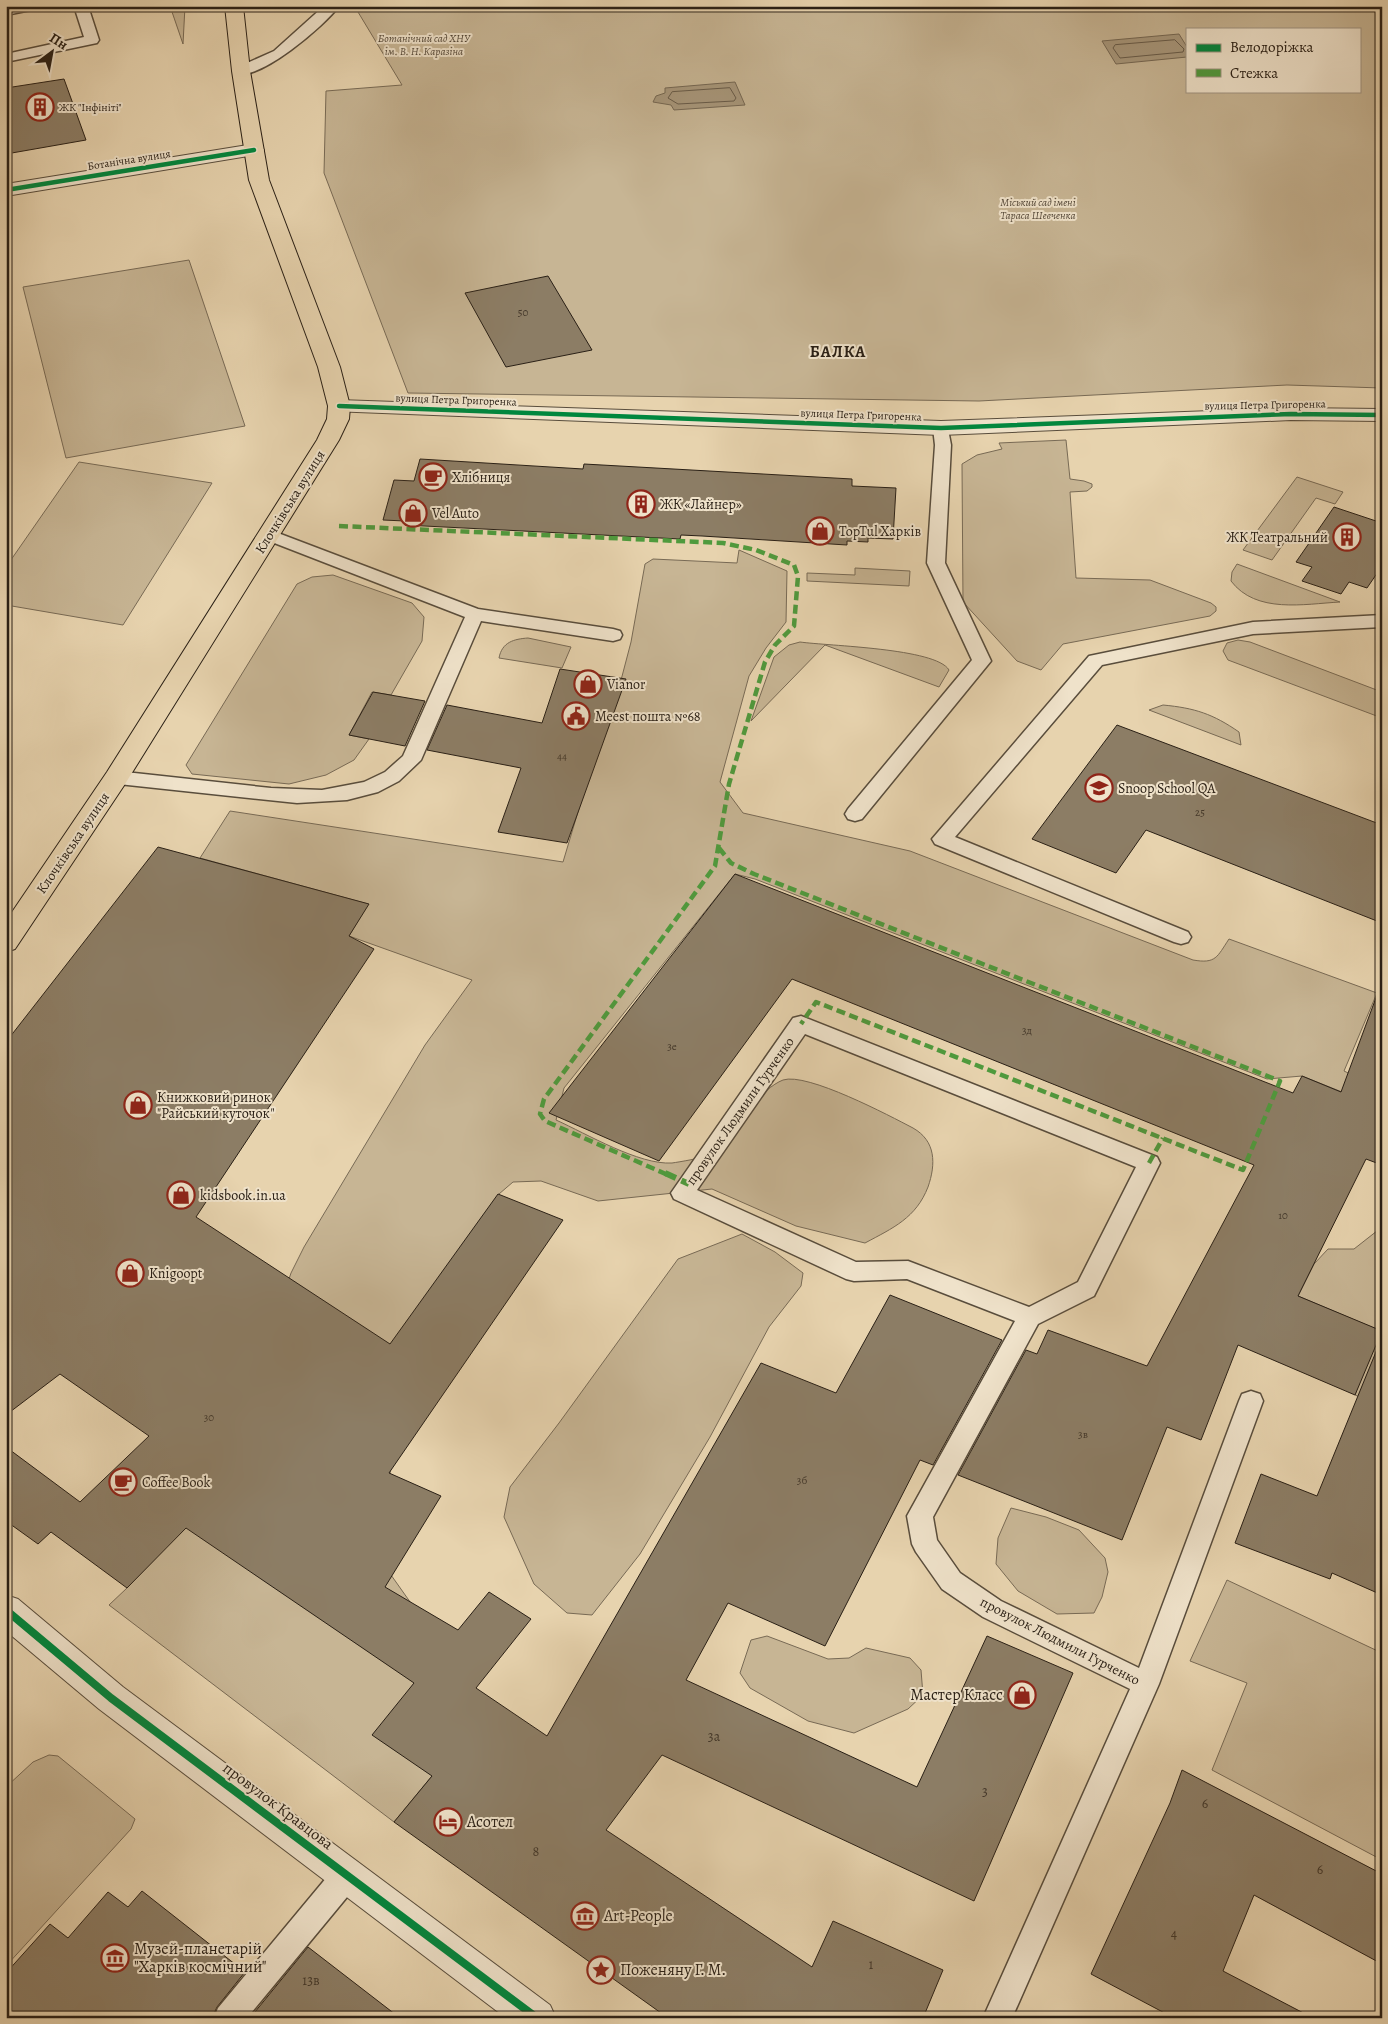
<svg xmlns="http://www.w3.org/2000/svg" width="1388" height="2024" font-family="Alegreya,serif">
	<rect width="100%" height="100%" fill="#e7d3ae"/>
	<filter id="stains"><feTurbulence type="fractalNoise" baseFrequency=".004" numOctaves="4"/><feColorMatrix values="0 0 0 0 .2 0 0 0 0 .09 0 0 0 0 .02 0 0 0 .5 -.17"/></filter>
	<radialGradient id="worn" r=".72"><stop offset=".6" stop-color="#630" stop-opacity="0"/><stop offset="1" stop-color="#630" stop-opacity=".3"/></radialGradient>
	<path fill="#c7b594" stroke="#786a55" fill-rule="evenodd" d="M170,6h15l-2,38z
		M363,6h1019v382l-95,-3 -308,16 -571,-8 -84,-220 2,-82 76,-6 -47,-78zM1187,29h172v62h-172z
		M189,260l56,166 -179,32 -43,-171z
		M1066,440l4,39 14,2 8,3v3l-5,4 -17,1 6,86 74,2 61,23 5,4v4l-6,5 -147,28 -22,26 -24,-9 -54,-59 -1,-138 15,-9 25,-6 -3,-6z
		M79,462l133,21 -89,142 -117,-20v-38z
		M1297,477l46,15 -8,12 -19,-6 -44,62 -29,-10z
		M739,550l48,21 -1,51 -20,26 -17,28 -29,106 23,31 167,38 283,109c23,4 24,-3 36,-21l148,54 -33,78 38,18v19l-80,-32 -35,3 -512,-200 -20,-5 -171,214 -8,32c31,14 83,45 116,43 7,-1 31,-5 37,-8 4,-3 9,-10 12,-14 15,-17 41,-53 62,-61 24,-8 107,36 130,48 23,13 23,36 15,59 -12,31 -35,41 -63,56l-69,-17 -84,-37 -114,12 -57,-20 -28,1 -14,12 -103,234 -17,130 58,82 -1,131 -42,51 -285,-217 18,-17 148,-268 16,-47 13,-26 121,-202 47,-65 -123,-44 19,-32 -168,-46 30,-47 333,51 38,-127 19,-51 11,-42 14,-78 8,-5 84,4z
		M1237,564l103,38c-36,2 -84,12 -109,-21l1,-9z
		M855,568l55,3 -1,15 -102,-5v-8l48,2z
		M333,575l79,28 12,14 -2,24 -31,54 -19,-3 -23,43 20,4 -15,21 -28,15 -37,9 -97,-10 -6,-9 111,-181 15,-7z
		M528,638l43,9 -9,21 -63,-10c3,-16 15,-19 29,-20z
		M1238,640l12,2 132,50v26l-154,-58 -5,-9 4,-8z
		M800,642c28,4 136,6 149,28l-10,17 -114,-42 -74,76 23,-64 15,-12z
		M1163,705c32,3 50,9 76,27l2,13 -92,-35z
		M1382,1227v179l-27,-11 21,-66 -78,-33 16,-32 14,-15h26z
		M742,1234l33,18 28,21 -2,13 -32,41 -59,110 -70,117 -48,61 -25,-2 -33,-29 -30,-67 6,-30 49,-64 119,-164z
		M1011,1508l35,9 33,13 26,28 3,14 -6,25 -8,16 -37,1 -39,-23 -22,-27 2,-26z
		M1227,1580l155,73v207l-170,-90 35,-87 -57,-22z
		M767,1636l61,23 21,-1 17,-10 44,10 11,12 2,25 -15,14 -54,24 -46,-12 -58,-33 -10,-15 11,-33z
		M49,1755l9,1 77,63 -4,10 -125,137v-179l27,-25z"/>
	<path fill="#a7967a" stroke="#756752" d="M1179,34l8,13v10l-71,7 -14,-23z
		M735,82l10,23 -71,5 -3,-5 -18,-3 3,-6 9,-3v-5z"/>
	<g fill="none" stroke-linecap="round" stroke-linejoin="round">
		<path stroke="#685b48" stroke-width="1" d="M1175,40l9,9 -1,3 -63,6 -7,-10 2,-3z
			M730,88l6,10 -2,3 -56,3 -10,-6 4,-6z"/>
	</g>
	<path fill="#8c7d65" stroke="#2a2016" d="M64,79l22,61 -80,14v-66z
		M548,276l44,74 -86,17 -41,-74z
		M420,459l163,10 1,-5 268,15v7l44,2 -3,51 -25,-1v4l-21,-1v4l-145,-9 -21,-1 -1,4 -275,-14v-4l-22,-1 11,-40 20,1z
		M1334,507l48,16v43l-15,22 -18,-6 -8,12 -39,-13 10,-14 -16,-5z
		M560,669l66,10 -59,164 -69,-11 23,-64 -94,-18 20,-45 95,18z
		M373,692l52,9 -20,45 -56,-11z
		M1117,725l265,100v98l-236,-93 -30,43 -84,-34z
		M158,847l211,57 -20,32 25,13 -178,268 194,127 108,-150 65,26 -174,253 52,23 -56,91 73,43 31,-38 42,27 -55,69 71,48 214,-373 75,30 54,-98 112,45 -69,125 -13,-5 -95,186 -97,-43 -42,77 231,107 70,-151 86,37 -99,228 -312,-146 -56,75 206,137 21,-46 110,49 -20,48h-255l-274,-196 38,-46 -60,-41 42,-52 -228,-155 -59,60 -76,-56 -13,12 -32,-23v-74l74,55 69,-66 -89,-62 -54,41v-373z
		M735,874l558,219 9,-17 39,16 36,-97h5v170l-16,-6 -68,137 84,35 -27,64 -117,-50 -37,95 -34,-13 -45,113 -164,-65 68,-125 11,4 11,-24 99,36 107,-201 -462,-186 -133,182 -110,-48z
		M1380,1342l2,1v252l-50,-22 -2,6 -95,-36 26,-69 56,22z
		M1182,1770l200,104v90l-128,-69 -31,76 90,47h-139l-83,-44 79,-171z
		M142,1891l103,81 -28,35 -5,11h-206v-45l44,-49 18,14 40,-46 20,15z
		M308,1947l92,71h-150z"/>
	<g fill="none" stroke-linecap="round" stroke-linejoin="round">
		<g stroke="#594d3c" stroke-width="3">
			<path id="service" d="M38,6l-2,3 -30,6v-8z
				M74,6h14l11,34 -2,3 -91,19v-8l78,-17z
				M324,6h15c-15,20 -78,74 -103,68l-2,-3 2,-3 38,-17z
				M941,423l6,1 4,21 -6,118 46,98 -129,158 -7,2 -7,-2 -3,-5 3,-5 124,-149 -45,-97 8,-118 -2,-17 2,-4z
				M270,530l208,79 135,20 7,2 2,4 -2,4 -7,2 -132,-20 -60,139 -22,21 -21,11 -31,8 -50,3 -188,-20 -3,-5 3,-5 7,-2 155,17 51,2 42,-8 21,-10 18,-16 62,-139 -201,-78 -3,-4 3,-4z
				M1382,615v12l-129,7 -151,31 -147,172 233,95 3,5 -3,5 -7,2 -7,-2 -239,-98 -3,-5 157,-183 164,-34z
				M801,1016l356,141 3,6 -66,133 -56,28 -105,193 4,23 23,33 41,28 138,67 100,-267 3,-7 9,-3 9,3 3,7 -104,283 -147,334h-29l147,-329 -147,-72 -41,-28 -26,-37 -4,-8 -5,-28 108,-195 -108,-42 -53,2 -8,-2 -172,-80 -3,-6 122,-175zM805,1034l331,133 -58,115 -49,25 -121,-46 -52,1 -159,-72z
				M347,1861l10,4 4,10 -4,10 -110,133h-33l4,-10 119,-143z"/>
		</g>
		<g stroke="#594d3c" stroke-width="2">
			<path id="minor" d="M254,144l7,2 3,4 -3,4 -255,42v-12z
				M6,1595l12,4 105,88 427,318 6,13h-50l-407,-309 -93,-78z"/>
		</g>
		<g stroke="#594d3c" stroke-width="2">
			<path id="tertiary" d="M339,400l602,21 350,-13 91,1v12l-91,-1 -350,15 -610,-24 -3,-5 3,-5z"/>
		</g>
		<g stroke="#2a2016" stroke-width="2">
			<path id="primary" d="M225,6h18l7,65 19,109 71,187 10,39 -1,13 -10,21 -214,344 -110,165 -9,3v-31l101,-149 210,-332 10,-21 1,-13 -10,-39 -69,-187 -17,-109z"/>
		</g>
		<use href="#service" fill="#efe2ca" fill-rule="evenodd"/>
		<use href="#minor" fill="#efe2ca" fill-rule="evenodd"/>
		<use href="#tertiary" fill="#efe2ca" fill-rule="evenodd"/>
		<use href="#primary" fill="#e7d3ae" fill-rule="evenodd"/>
		<path stroke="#4f9a3d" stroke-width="4.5" stroke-dasharray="9 4.5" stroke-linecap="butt" d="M339,526l384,17 33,7 38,15 4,11 -4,50 -19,19 -10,17 -36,122 -14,82 -171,233 -4,15 5,7 123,54
			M719,848l12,15 23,11 526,207 -37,89 -427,-168 -15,22
			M1149,1163l14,-25"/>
		<path stroke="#4f9a3d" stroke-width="6" stroke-dasharray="12 6" stroke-linecap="butt" d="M665,1173l24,11"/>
		<g stroke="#efe2ca" stroke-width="7">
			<path id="cycleway-far1" d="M6,190l248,-40
				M339,406l602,22 350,-14 91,1"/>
		</g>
		<g stroke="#efe2ca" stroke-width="11">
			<path id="cycleway" d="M6,1610l105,88 426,320"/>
		</g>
		<use href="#cycleway-far1" stroke="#00873e" stroke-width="4.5"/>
		<use href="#cycleway" stroke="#00873e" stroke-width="8"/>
	</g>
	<defs>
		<g id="building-ring" transform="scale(1.4375)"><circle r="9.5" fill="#efe2ca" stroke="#8f2418" stroke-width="1.5"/><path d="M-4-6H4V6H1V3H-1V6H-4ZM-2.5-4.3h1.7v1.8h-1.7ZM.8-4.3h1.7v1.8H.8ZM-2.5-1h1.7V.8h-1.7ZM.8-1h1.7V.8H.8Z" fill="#8f2418"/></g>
		<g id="cafe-ring" transform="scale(1.4375)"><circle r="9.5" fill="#efe2ca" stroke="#8f2418" stroke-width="1.5"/><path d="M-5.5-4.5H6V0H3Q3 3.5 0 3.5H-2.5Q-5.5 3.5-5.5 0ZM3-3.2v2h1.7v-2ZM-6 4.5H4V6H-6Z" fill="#8f2418"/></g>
		<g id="shop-ring" transform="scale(1.4375)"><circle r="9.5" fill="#efe2ca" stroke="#8f2418" stroke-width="1.5"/><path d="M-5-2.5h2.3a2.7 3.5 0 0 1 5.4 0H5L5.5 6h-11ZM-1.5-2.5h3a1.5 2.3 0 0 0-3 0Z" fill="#8f2418"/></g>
		<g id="civic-ring" transform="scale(1.4375)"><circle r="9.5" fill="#efe2ca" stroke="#8f2418" stroke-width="1.5"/><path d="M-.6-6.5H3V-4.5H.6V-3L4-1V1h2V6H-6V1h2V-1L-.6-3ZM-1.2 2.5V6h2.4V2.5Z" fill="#8f2418"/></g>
		<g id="school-ring" transform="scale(1.4375)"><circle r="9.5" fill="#efe2ca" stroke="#8f2418" stroke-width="1.5"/><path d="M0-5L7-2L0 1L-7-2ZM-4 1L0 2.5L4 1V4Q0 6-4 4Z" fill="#8f2418"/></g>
		<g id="hotel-ring" transform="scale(1.4375)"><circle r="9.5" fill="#efe2ca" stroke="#8f2418" stroke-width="1.5"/><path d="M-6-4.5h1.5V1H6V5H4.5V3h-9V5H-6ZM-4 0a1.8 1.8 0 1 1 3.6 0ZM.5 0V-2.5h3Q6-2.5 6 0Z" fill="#8f2418"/></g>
		<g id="museum-ring" transform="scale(1.4375)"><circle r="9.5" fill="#efe2ca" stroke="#8f2418" stroke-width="1.5"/><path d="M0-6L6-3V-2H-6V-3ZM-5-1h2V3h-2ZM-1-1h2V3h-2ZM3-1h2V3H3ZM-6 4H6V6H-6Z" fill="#8f2418"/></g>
		<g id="sight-ring" transform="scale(1.4375)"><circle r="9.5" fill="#efe2ca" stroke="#8f2418" stroke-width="1.5"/><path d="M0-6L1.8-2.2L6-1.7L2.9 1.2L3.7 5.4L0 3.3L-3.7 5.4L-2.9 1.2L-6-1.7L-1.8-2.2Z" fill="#8f2418"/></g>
	</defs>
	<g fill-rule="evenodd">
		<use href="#building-ring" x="40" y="107"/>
		<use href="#cafe-ring" x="433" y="477"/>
		<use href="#building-ring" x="641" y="504"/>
		<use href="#shop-ring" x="413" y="513"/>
		<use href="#shop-ring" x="820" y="531"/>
		<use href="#building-ring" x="1347" y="537"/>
		<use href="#shop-ring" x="588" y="684"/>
		<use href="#civic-ring" x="576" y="716"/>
		<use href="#school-ring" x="1099" y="788"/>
		<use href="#shop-ring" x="138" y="1105"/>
		<use href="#shop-ring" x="181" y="1195"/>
		<use href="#shop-ring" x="130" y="1273"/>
		<use href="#cafe-ring" x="123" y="1482"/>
		<use href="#shop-ring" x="1022" y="1695"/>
		<use href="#hotel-ring" x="448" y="1822"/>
		<use href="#museum-ring" x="585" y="1916"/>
		<use href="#museum-ring" x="115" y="1958"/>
		<use href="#sight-ring" x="601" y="1970"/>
	</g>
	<g text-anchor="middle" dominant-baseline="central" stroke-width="4" stroke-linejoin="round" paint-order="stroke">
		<g font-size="11" font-style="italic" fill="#514536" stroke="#efe2ca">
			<text x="424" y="38">Ботанічний сад ХНУ<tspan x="424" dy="13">ім. В. Н. Каразіна</tspan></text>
			<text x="1038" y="202">Міський сад імені<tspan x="1038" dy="13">Тараса Шевченка</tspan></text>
		</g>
		<g font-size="11" fill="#2a2016" stroke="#efe2ca" text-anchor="start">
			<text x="59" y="107">ЖК "Інфініті"</text>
		</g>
		<g font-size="11" fill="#2a2016" stroke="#efe2ca">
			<text transform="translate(129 160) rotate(-9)">Ботанічна вулиця</text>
			<text transform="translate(456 400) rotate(2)">вулиця Петра Григоренка</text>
			<text transform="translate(1265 405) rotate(-1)">вулиця Петра Григоренка</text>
			<text transform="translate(861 415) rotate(2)">вулиця Петра Григоренка</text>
		</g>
		<g font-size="11" fill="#42372a">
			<text x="523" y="312">50</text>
			<text x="562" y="756">44</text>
			<text x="1200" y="812">25</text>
			<text x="1027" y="1030">3д</text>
			<text x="672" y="1046">3е</text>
			<text x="1283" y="1215">10</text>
			<text x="209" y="1417">30</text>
			<text x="1083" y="1434">3в</text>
			<text x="802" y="1480">3б</text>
		</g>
		<g font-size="14" fill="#2a2016" stroke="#efe2ca" text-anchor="start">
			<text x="452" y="477">Хлібниця</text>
			<text x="660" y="504">ЖК «Лайнер»</text>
			<text x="432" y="513">Vel Auto</text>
			<text x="839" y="531">TopTul Харків</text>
			<text x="1328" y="537" text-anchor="end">ЖК Театральний</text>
			<text x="607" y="684">Vianor</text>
			<text x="595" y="716">Meest пошта №68</text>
			<text x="1118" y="788">Snoop School QA</text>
			<text x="157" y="1097">Книжковий ринок<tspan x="157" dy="16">"Райський куточок"</tspan></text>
			<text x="200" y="1195">kidsbook.in.ua</text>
			<text x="149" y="1273">Knigoopt</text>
			<text x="142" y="1482">Coffee Book</text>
		</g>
		<g font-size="14" fill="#2a2016" stroke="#efe2ca">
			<text transform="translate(290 502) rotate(-58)">Клочківська вулиця</text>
			<text transform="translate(73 843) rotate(-56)">Клочківська вулиця</text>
			<text transform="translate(740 1111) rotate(-55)">провулок Людмили Гурченко</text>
			<text transform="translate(1060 1641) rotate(27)">провулок Людмили Гурченко</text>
		</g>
		<g font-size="14" fill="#42372a">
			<text x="714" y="1736">3а</text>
			<text x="985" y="1791">3</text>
			<text x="1205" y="1803">6</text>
			<text x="536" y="1851">8</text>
			<text x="1320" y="1869">6</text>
			<text x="1174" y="1933">4</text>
			<text x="871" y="1964">1</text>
			<text x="311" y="1980">13в</text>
		</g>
		<g font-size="16" font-weight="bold" letter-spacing="1" fill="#2a2016" stroke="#efe2ca">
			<text x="838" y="352">БАЛКА</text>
		</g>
		<g font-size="16" fill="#2a2016" stroke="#efe2ca" text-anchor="start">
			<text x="1003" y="1695" text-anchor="end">Мастер Класс</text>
			<text x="467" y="1822">Асотел</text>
			<text x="604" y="1916">Art-People</text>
			<text x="134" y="1949">Музей-планетарій<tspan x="134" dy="18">"Харків космічний"</tspan></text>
			<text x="620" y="1970">Поженяну Г. М.</text>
		</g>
		<g font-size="16" fill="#2a2016" stroke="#efe2ca">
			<text transform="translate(278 1806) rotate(37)">провулок Кравцова</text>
		</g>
	</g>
	<rect width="1388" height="2024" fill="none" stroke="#e7d3ae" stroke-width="25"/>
	<rect x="8" y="8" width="1373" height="2009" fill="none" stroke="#2a2016" stroke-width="2.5"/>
	<rect x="12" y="12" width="1363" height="1999" fill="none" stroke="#2a2016"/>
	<rect x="1186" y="28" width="175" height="65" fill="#efe2ca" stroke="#a09482"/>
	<rect x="1196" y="44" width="25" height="8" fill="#00873e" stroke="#a09482"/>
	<text x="1230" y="52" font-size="15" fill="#2a2016">Велодоріжка</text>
	<rect x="1196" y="69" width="25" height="8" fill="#4f9a3d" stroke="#a09482"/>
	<text x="1230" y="78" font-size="15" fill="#2a2016">Стежка</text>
	<g transform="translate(52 52) rotate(32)" stroke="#efe2ca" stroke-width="4" paint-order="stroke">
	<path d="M0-4L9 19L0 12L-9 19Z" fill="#2a2016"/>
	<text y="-8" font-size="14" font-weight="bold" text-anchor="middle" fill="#2a2016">Пн</text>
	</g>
	<rect width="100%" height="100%" filter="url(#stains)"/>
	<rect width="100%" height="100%" fill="url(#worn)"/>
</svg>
